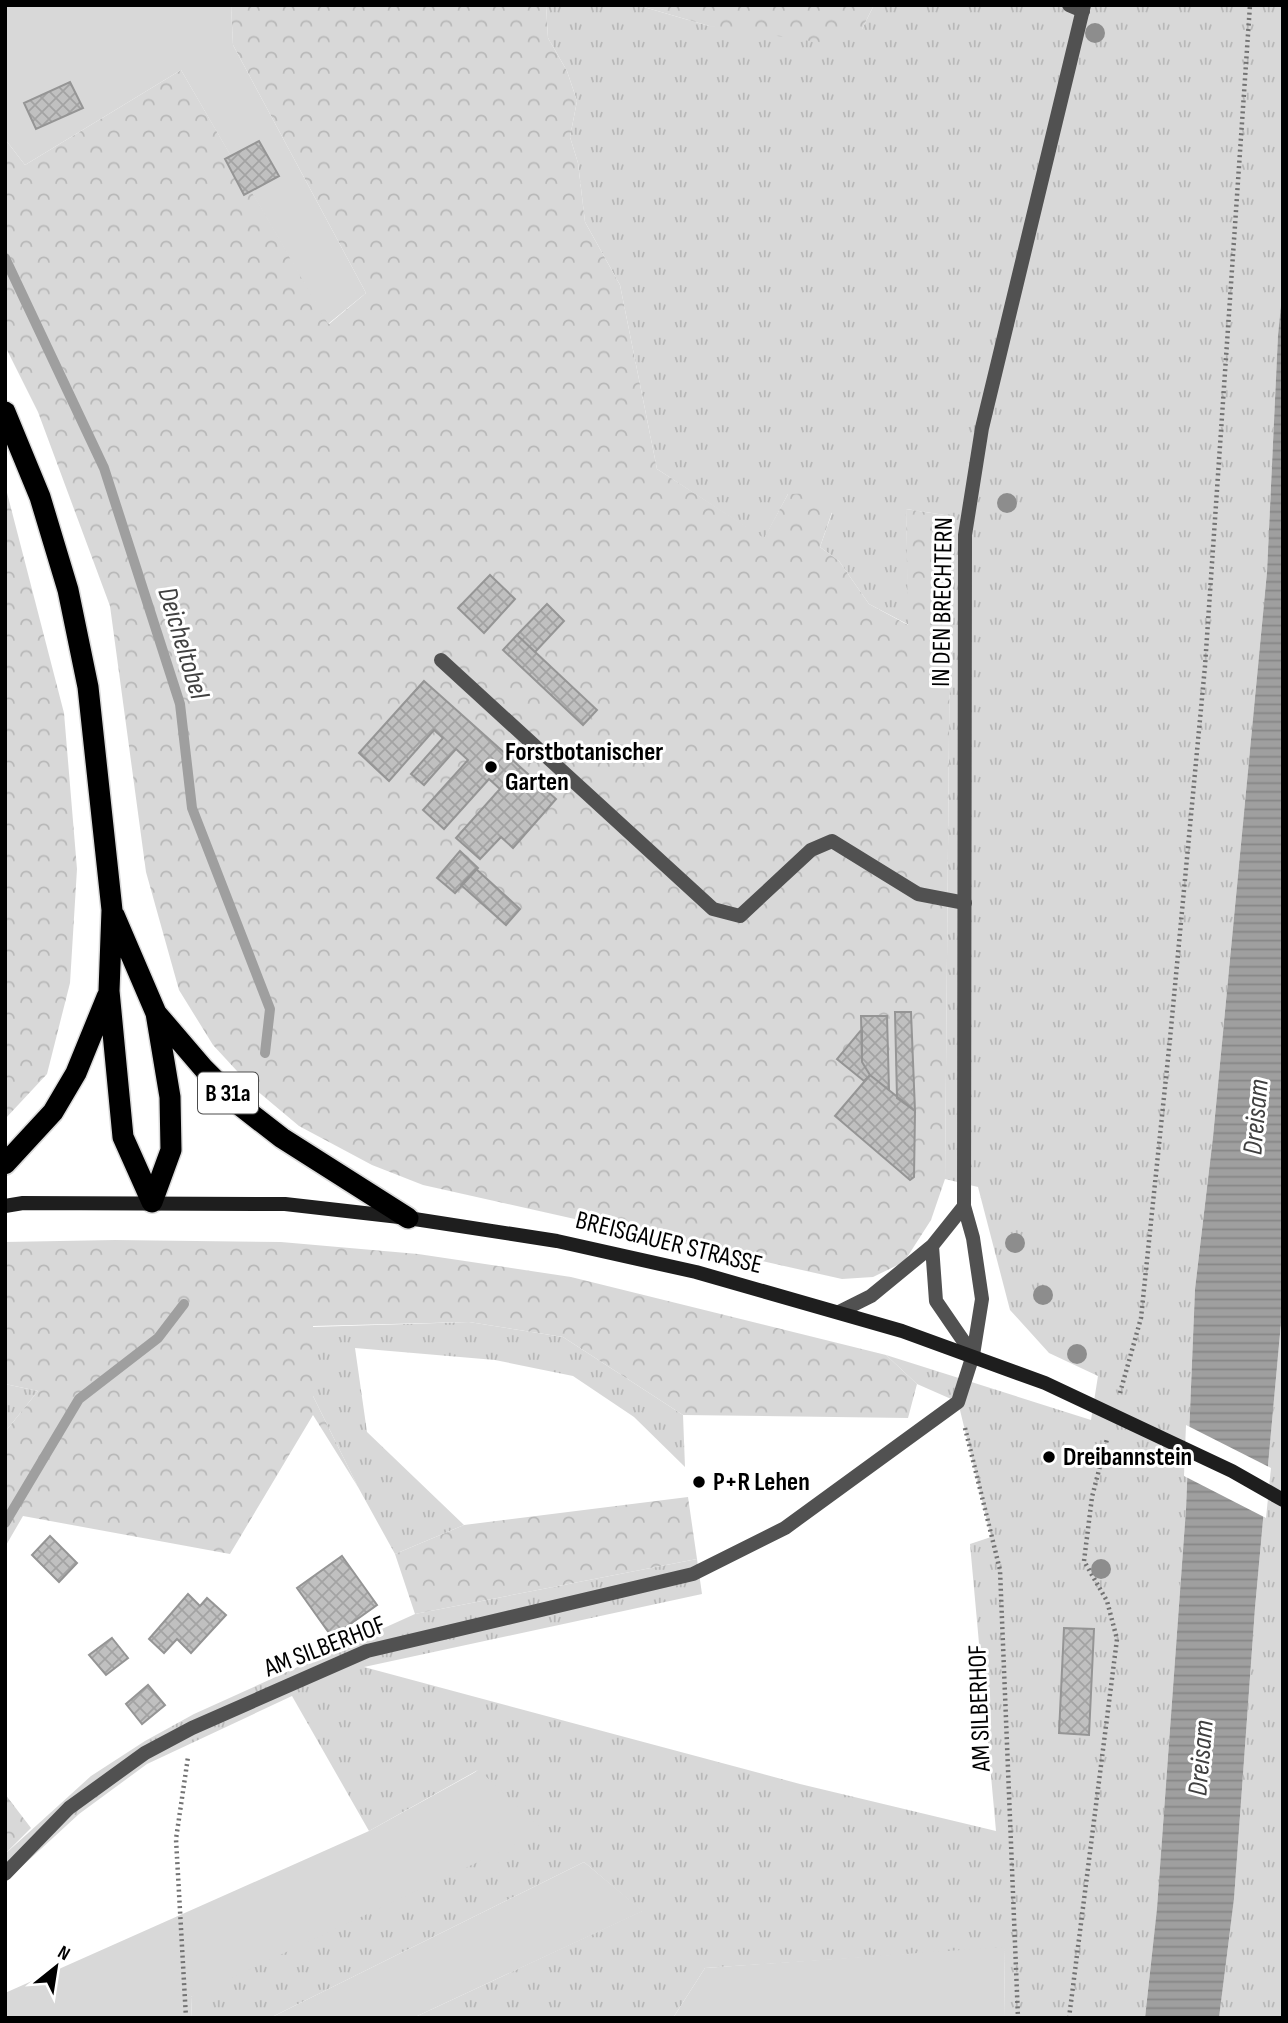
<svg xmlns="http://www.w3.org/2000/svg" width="1288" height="2023" font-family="'Sofia Sans Condensed',sans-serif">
	<defs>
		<pattern id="grass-tufts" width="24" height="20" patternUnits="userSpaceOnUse" patternTransform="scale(1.75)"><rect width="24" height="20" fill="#d8d8d8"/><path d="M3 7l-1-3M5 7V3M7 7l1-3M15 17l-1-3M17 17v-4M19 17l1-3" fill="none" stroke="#b8b8b8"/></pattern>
		<pattern id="forest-crowns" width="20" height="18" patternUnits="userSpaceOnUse" patternTransform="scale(1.75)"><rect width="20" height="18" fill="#d8d8d8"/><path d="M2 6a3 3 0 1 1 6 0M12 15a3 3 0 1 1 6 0" fill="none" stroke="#b8b8b8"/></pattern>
		<pattern id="water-rules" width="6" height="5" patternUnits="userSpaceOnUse" patternTransform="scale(1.75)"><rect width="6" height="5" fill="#9f9f9f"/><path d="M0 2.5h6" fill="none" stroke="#878787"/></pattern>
		<pattern id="building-cross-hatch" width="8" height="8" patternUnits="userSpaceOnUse" patternTransform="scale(1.75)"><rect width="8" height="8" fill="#c0c0c0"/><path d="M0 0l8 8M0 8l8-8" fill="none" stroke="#a3a3a3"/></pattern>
	</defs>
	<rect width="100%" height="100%" fill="#fff"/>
	<path fill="url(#grass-tufts)" d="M546,5h91l72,21 153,3 12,-24h409v280l-5,50 -11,237 -54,565 -18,152 -9,220 -29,399 -12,110h-140l-1,-70 -299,20 -32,50h-260l229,-107 -58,-49 -314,156h-78l-1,-21 287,-227 -109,61 -77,-135 -145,68 -68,50 -74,68v-28l86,-78 54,-35 49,-27 221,-100 282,-55 5,35 -338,73 436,117 196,47 -26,-287 21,-7 -33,-135 -41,-18 -31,-29 205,65 7,-44 -49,-23 -39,-43 -32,-123 -33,-8 6,-663 -45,-7 3,116 -40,-21 -30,-43 -19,-14 12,-34 -44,-19 -24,45 -107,-70 -37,-184 -35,-63 -7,-59 -8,-26 7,-36 -10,-30 -19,-33z
		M1283,1301v717h-64l15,-119 21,-291z
		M469,1322l94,15 120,78 2,52 -51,-50 -61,-41 -78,-16 -140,-12 12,84 97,93 -69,29 -37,-67 -45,-91 -1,-69z
		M5,1384l33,7 -33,41z"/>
	<path fill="url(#forest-crowns)" d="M231,5h315l2,33 19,33 10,30 -7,36 8,26 7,59 35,63 37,184 107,69 24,-44 33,-1 11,19 -12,35 19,14 30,43 39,21 -2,-116 45,7 -6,663 -14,41 -27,42 -31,15 -31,2 -419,-94 -51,-20 -73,-39 -50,-42 -36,-39 -34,-55 -33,-118 -36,-266 -72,-194 -33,-66v-207l20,26 156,-95 148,254 37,-31 -133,-248z
		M637,5h237l-12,24 -38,14 -115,-17z
		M5,485l59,228 13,156 -7,114 -23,91 -42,45z
		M115,1240l166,2 137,12 153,23 315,78 31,29 -9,34 -225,-3 -120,-78 -94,-15 -156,4v70l45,91 -45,-72 -83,139 -207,-38 -18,31v-115l33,-41 -33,-7v-142z
		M688,1497l9,62 -282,55 -20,-60 69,-29z
		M5,1794l26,34 -26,26z"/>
	<path fill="#d8d8d8" d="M5,5h226l2,40 133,248 -38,31 -147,-254 -156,95 -20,-26z
		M479,1770l65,61 -353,166 1,21h-187v-25l364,-162z
		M584,1862l59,49 -230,107h-143z
		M1004,1947l1,71h-332l32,-50z"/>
	<path fill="url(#water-rules)" d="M1283,285v1016l-28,307 -21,291 -15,119h-74l12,-110 29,-399 9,-220 18,-152 54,-565 11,-237z"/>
	<path fill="#fff" d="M1186,1425l85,43 -5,50 -82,-42z"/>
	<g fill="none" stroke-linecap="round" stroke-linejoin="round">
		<path stroke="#9f9f9f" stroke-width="10" d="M5,258l99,210 76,236 12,104 78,201 -5,44
			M5,1523l74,-124 79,-61 26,-34"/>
	</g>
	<path fill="url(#building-cross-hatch)" stroke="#959595" stroke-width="2" d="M70,82l13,26 -47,21 -12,-26z
		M259,141l20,35 -35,19 -19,-36z
		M490,575l25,24 -31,34 -26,-25z
		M547,604l17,17 -29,31 -18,-17z
		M517,635l80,75 -14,15 -80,-75z
		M424,681l132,118 -43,49 -12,-11 -21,22 -24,-21 44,-49 -11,-10 -45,50 -21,-19 45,-50 -12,-11 -32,36 -13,-11 32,-36 -9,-8 -45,51 -30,-28z
		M460,851l18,17 -23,25 -18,-15z
		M476,869l44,40 -14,16 -45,-40z
		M895,1012h16l4,99 -18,-13z
		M861,1016h26l2,74 -19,-15 -8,-13z
		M862,1029v33l8,13 -6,6 -27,-22z
		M870,1075l45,36 -1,66 -4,3 -75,-64z
		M50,1536l27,27 -18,19 -27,-27z
		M342,1556l35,49 -45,32 -35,-49z
		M188,1594l12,12 7,-8 19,17 -35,38 -14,-14 -13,14 -15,-14z
		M1064,1628l30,1 -5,106 -30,-2z
		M112,1638l16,20 -22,17 -17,-20z
		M148,1685l17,20 -23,19 -16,-20z"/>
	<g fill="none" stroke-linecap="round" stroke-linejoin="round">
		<g stroke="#dbdbdb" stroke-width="24">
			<path id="highway" d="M5,412l35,85 28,93 20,97 24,223 -3,81 14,146 29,65
				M114,915l42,98 48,56 38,38 40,31 126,80
				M5,1164l48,-52 23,-39 31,-76
				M152,1202l19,-52 -1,-53 -14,-84"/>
		</g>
		<path stroke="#737373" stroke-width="4.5" stroke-dasharray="2 3.5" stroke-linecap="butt" d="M1120,1393l21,-75 29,-279 35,-373 45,-661
			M965,1428l35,142 18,448
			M186,2018l-10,-179 12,-82
			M1069,2018l48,-379 -10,-38 -23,-40 8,-64 15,-58"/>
		<path stroke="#515151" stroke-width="14" d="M1069,5l14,6
			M441,660l272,249 27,7 71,-66 21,-9 86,53 47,9
			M5,1874l64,-66 76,-55 47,-25 175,-77 326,-77 92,-46 173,-126 15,-47"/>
		<path stroke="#515151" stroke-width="14" d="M932,1246l4,55 37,54
			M839,1312l32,-16 61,-50 32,-40
			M973,1355l9,-56 -9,-61 -9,-32 1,-671 17,-107 102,-423"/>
		<path stroke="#1e1e1e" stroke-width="14" d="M5,1206l18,-3 262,1 123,14 149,23 139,31 206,59 143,52 187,88 51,29"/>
		<use href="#highway" stroke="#000" stroke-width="21"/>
	</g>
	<g fill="#8d8d8d">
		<circle cx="1095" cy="33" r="10"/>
		<circle cx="1007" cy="503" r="10"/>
		<circle cx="1015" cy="1243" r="10"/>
		<circle cx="1043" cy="1295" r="10"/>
		<circle cx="1077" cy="1354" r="10"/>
		<circle cx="1101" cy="1569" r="10"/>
	</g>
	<g fill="#000" stroke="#fff" stroke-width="2.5">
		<circle cx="491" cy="767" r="7"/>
		<circle cx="1049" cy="1457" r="7"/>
		<circle cx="699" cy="1482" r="7"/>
	</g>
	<g text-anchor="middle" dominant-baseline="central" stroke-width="6" stroke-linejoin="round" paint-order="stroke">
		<rect fill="#fff" stroke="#4c4c4c" stroke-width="2" x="198" y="1072.5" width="60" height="41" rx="5"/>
		<g font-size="24" font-weight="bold" fill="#000">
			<text x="228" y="1093">B 31a</text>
		</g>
		<g font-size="26" fill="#000" stroke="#fff">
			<text transform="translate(943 602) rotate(-89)">IN DEN BRECHTERN</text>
			<text transform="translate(669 1243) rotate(14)">BREISGAUER STRASSE</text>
			<text transform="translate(325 1647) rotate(-21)">AM SILBERHOF</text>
			<text transform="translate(980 1708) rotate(-92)">AM SILBERHOF</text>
		</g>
		<g font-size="26" font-weight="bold" fill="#000" stroke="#fff" text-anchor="start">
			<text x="505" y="752">Forstbotanischer<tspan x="505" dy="30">Garten</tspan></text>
			<text x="1063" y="1457">Dreibannstein</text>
			<text x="713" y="1482">P+R Lehen</text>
		</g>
		<g font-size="28" font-style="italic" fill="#404040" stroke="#fff">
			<text transform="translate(183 643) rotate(73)">Deicheltobel</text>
			<text transform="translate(1256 1117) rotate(-85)">Dreisam</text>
			<text transform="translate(1201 1758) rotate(-85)">Dreisam</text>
		</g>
	</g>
	<rect width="1288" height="2023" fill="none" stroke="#000000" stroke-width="14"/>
	<g transform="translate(56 1967) rotate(30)" stroke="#ffffff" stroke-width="5" paint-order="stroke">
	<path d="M0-5L12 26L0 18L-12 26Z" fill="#000000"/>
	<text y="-10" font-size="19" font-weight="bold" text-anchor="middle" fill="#000000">N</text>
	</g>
</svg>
